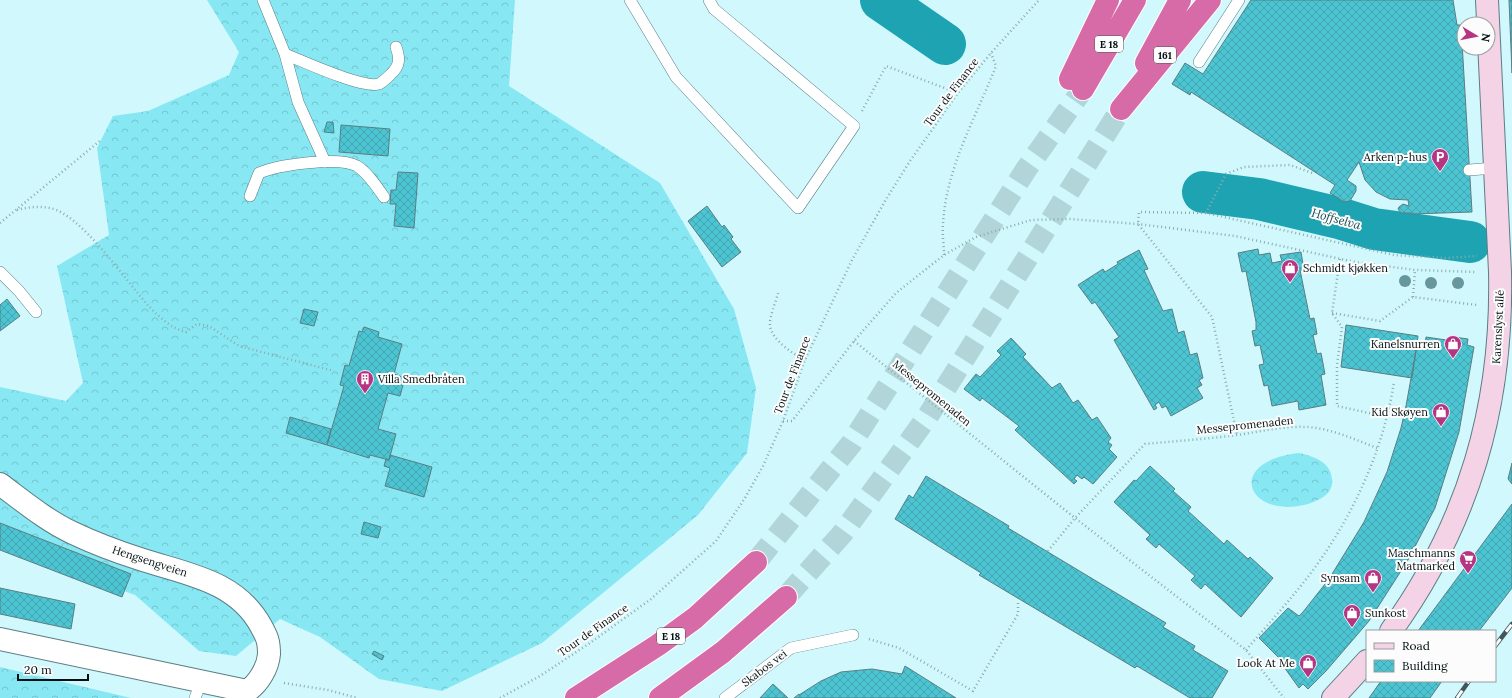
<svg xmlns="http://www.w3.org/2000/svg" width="1512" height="698" font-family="Lora,serif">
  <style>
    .forest { fill: url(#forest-crowns) }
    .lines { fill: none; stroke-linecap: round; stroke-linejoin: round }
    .river { stroke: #1da3b1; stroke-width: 42 }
    .building { fill: url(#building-cross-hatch); stroke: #5a7e82 }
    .highway-tunnel { stroke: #b2d5da; stroke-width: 22; stroke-dasharray: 22 11; stroke-linecap: butt }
    .lane-casing { stroke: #5b7e83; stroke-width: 12 }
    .street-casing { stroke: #5b7e83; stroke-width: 24 }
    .secondary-casing { stroke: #5b7e83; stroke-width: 24 }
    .highway-casing { stroke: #fff; stroke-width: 24 }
    .path { stroke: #8dabaf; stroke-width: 2.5; stroke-dasharray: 1 3; stroke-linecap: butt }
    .lane { stroke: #fff; stroke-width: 11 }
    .street { stroke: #fff; stroke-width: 22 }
    .secondary { stroke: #f3d3e5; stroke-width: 22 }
    .highway { stroke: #d76ba7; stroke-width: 22 }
    .rail-casing { stroke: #415658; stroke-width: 4.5 }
    .rail { stroke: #fcfcfc; stroke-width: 3; stroke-dasharray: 9; stroke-linecap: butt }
    .tree { fill: #67969c }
    .labels { text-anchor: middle; stroke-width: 4; stroke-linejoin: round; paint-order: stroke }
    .shield { fill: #fcfcfc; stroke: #4e5758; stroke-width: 1 }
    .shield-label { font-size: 10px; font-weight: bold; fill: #031011 }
    .street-label { font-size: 11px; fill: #031011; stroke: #fcfcfc }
    .poi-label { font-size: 11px; fill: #031011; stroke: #fcfcfc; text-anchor: end }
    .water-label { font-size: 12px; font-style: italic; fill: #11474d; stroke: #fcfcfc }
  </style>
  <defs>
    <pattern id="forest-crowns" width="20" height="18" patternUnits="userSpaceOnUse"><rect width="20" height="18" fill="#87e8f4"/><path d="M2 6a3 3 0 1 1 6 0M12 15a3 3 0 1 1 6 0" fill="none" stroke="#73c6d0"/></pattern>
    <pattern id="building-cross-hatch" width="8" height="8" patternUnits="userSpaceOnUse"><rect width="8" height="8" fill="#4cc4d2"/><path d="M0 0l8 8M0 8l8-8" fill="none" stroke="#41a7b3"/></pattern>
  </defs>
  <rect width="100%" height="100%" fill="#d1f8fd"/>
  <path class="forest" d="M207 0H515L509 86 660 183 734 309 756 388 747 453 698 515 542 643 442 691 379 679 320 637 280 619 236 656 199 651 135 595 20 552 0 533V387L66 401 83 383 57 266 109 235 97 148 113 116 148 111 229 75 239 52Z
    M1299 453C1313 456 1331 462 1332 479 1333 484 1331 489 1328 493 1322 499 1312 503 1304 505 1246 518 1225 461 1299 453Z
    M0 667 131 698H0Z"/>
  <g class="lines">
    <path class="river" d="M881 0 945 44
      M1203 192 1259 199 1339 218 1374 229 1470 242"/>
  </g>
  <path class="building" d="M1251 0H1453L1457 25H1461L1472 212 1411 214V213H1401L1398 209 1399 207 1403 204 1409 206 1408 200 1390 199 1376 192 1365 180 1359 162 1347 180 1356 186V191L1350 201 1344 202 1330 193 1335 185 1191 92 1190 95 1172 84 1185 63 1203 74Z
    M1509 0H1512V73Z
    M327 122H333L334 133 324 132Z
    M341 125 390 129 388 156 339 152Z
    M398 172 418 173 414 228 394 226 396 204H390L391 190H396Z
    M707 206 722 227 724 225 733 237 731 239 741 252 722 267 688 221Z
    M1258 249 1259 255 1270 253 1272 263 1282 261 1280 255 1301 252 1304 270H1300L1310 319 1314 318 1317 334 1313 335 1317 354 1321 353 1325 374 1321 375 1326 405 1299 410 1298 401 1272 406 1268 385 1264 386 1259 365 1264 364 1260 345 1255 346 1252 331 1256 330V322L1246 271 1242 272 1238 253Z
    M1139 250 1148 269 1144 270 1163 311 1172 309 1178 333 1184 331 1190 355 1197 353 1203 378 1199 380 1202 385 1197 388 1203 398 1171 416 1166 406 1162 408 1159 402 1155 405 1157 408 1154 410 1114 340 1119 337 1095 302 1092 304 1078 285 1103 269 1105 272 1118 264 1117 262Z
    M7 299 20 316 0 331V305Z
    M304 309 318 312 314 326 300 323Z
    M1346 325 1418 336 1412 378 1341 367Z
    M364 327 379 332 378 337 402 344 394 374 405 378 400 396 388 393 378 429 396 434 389 460 370 455 369 458 327 445 344 386 340 385 345 365 349 366 359 331 362 332Z
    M1426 337 1453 341 1454 337 1468 339 1467 345 1474 347 1459 432 1435 508 1408 560 1369 621 1326 671 1308 689 1303 684 1299 688 1284 667 1286 665 1259 638 1288 608 1299 616 1303 612 1329 579 1364 522 1387 472 1401 428 1406 406 1417 345 1425 346Z
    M1011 338 1026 354 1023 357 1052 388 1060 383 1073 403 1078 400 1092 420 1097 417 1111 438 1108 442 1112 445 1109 449 1117 457 1093 484 1084 477 1082 479 1077 475 1074 479 1077 481 1074 484 1015 430 1019 426 982 398 980 401 964 389 976 374 980 377 1001 355 997 351Z
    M290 417 331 429 327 445 286 433Z
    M390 455 432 467 424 497 385 486 390 468 384 466 386 459 389 460Z
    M1512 463V484L1508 479Z
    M1150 466 1175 489 1173 491 1191 507 1188 511 1224 544 1227 540 1248 559 1250 557 1273 578 1241 617 1205 584 1201 589 1191 580 1195 576 1159 544 1156 548 1146 539 1150 535 1114 502 1134 480 1136 481Z
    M926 476 1009 526 1008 528 1166 623 1163 627 1195 646 1193 650 1228 671 1212 698H1190L1137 666 1135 668 979 575 981 573 895 519 909 495 913 498Z
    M1512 504V588L1479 631H1418Z
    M364 522 381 527 378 538 361 534Z
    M0 523 131 574 122 597 0 550Z
    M0 588 75 604 71 629 0 614Z
    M374 651 384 656 382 660 372 654Z
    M905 666 956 698H794L799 694V695L821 681 841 672 872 669 902 674Z
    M1381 681H1442L1430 698H1369Z
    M773 684 788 698H760Z"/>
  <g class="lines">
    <path class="highway-tunnel" d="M756 562 851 444 1027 168 1083 89
      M786 597 842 534 928 416 1121 109"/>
    <defs>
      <path id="lane" d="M263 0 285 54 298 102 325 162
        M630 0 676 77 798 208 854 126 714 9 709 0
        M285 54C302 61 363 89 379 84 383 82 387 78 391 74 400 66 400 58 396 47
        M1199 62 1239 0
        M1469 170 1495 168
        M250 196 259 173C278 165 339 156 357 166 368 173 377 187 384 197
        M0 272 19 291 36 312
        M195 698 201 682
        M725 698 791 648 853 635"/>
      <path id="street" d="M0 484C23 501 47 521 73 533 94 543 118 552 140 559 185 574 236 580 261 626 267 637 269 641 269 654 268 668 258 684 247 691L0 639"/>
      <path id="secondary" d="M1391 631C1469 523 1503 405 1500 272L1487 0
        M1333 698 1367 661"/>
      <path id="highway" d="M1146 63 1180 0
        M1070 79 1108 0
        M1083 89 1135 0
        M1121 109 1210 0
        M576 698 658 645 695 618 756 562
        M660 698 723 652 786 597"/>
    </defs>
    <use href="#lane" class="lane-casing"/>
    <use href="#street" class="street-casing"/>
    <use href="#secondary" class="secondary-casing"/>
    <use href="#highway" class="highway-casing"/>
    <path class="path" d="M862 111 886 66 958 93
      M1312 173 1290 165 1244 167 1226 174 1206 213 1394 255 1446 258 1477 256
      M17 210C28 207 39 206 50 208 81 214 125 280 147 304 157 315 171 329 186 332L197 324 209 326 239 346 334 371
      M1206 213 1139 212 1138 224 1212 317 1237 435
      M0 223 101 140
      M944 255C944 245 942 234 943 224 946 168 976 117 996 66L991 53
      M1340 259 1332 313 1342 327 1337 365V406L1387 417
      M778 293C776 302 769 317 770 326 772 340 793 354 805 360
      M1413 297 1415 270
      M1332 313 1380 321 1413 297 1477 305
      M854 341 1075 518 1246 650 1284 698
      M783 421H792L854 341 896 293 944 255 976 237 1031 220 1070 219 1138 224 1235 236 1355 262 1415 270 1477 272
      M1048 551 1075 518 1145 444C1176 441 1207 439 1237 435 1265 431 1294 423 1322 429 1341 433 1359 441 1377 448
      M869 639 899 648 973 691 1018 614V600
      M1246 650C1270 622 1295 595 1316 566 1355 512 1384 447 1394 382
      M284 683 328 690 357 698
      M500 698 540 676 590 643 651 599 716 541 745 498 763 466 783 421 805 360 852 260 885 201 910 161 958 93 991 53 1039 0"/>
    <use href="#lane" class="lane"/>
    <use href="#street" class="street"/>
    <use href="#secondary" class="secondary"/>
    <use href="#highway" class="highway"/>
    <defs>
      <path id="rail" d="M1495 646 1512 624
        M1457 698 1469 681"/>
    </defs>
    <use href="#rail" class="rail-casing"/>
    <use href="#rail" class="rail"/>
  </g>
  <g class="tree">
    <circle cx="1405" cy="281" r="6"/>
    <circle cx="1431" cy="283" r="6"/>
    <circle cx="1458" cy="283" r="6"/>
  </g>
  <defs>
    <symbol id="parking-pin" viewBox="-11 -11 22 30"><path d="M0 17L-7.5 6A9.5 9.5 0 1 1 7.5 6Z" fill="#b53582" stroke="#fcfcfc"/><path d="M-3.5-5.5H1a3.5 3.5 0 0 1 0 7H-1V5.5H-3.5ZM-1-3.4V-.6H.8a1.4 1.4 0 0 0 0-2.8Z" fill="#fff"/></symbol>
    <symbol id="shop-pin" viewBox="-11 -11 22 30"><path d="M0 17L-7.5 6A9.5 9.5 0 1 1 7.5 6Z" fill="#b53582" stroke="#fcfcfc"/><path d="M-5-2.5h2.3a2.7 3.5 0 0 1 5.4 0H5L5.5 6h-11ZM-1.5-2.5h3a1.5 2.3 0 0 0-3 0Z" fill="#fff"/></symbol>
    <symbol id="building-pin" viewBox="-11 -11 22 30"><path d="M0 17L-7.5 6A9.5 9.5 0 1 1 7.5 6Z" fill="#b53582" stroke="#fcfcfc"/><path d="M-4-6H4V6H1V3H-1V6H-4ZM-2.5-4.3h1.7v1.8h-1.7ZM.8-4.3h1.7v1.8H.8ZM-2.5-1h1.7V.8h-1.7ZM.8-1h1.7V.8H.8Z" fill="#fff"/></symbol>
    <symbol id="supermarket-pin" viewBox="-11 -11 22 30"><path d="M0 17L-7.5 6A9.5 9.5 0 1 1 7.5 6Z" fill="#b53582" stroke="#fcfcfc"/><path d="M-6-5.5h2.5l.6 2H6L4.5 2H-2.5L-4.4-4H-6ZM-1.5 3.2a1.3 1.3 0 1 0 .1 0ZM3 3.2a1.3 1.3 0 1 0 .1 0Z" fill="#fff"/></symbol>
  </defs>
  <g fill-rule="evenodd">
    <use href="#parking-pin" x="1430" y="147" width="20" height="27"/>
    <use href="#shop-pin" x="1280" y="258" width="20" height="27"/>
    <use href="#shop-pin" x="1443" y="334" width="20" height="27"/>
    <use href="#building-pin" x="355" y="369" width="20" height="27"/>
    <use href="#shop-pin" x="1431" y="402" width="20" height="27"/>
    <use href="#supermarket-pin" x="1458" y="549" width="20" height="27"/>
    <use href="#shop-pin" x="1363" y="568" width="20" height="27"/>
    <use href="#shop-pin" x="1342" y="603" width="20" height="27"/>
    <use href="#shop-pin" x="1298" y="653" width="20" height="27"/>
  </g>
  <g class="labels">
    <g class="shield">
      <rect x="1095" y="36" width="28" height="16" rx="3"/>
      <rect x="1154" y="47" width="22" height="16" rx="3"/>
      <rect x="657" y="628" width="28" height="16" rx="3"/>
    </g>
    <g class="shield-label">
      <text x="1109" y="48">E 18</text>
      <text x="1165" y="59">161</text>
      <text x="671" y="640">E 18</text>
    </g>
    <g class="street-label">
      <text transform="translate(951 92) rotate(-53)" y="4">Tour de Finance</text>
      <text transform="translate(1498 327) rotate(-87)" y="4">Karenslyst allé</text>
      <text transform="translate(792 375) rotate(-69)" y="4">Tour de Finance</text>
      <text transform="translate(932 393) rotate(39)" y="4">Messepromenaden</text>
      <text transform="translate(1245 425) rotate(-6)" y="4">Messepromenaden</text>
      <text transform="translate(150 561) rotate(18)" y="4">Hengsengveien</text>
      <text transform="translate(593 630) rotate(-35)" y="4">Tour de Finance</text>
      <text transform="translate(764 668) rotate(-37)" y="4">Skabos vei</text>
    </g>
    <g class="poi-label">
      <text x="1427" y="161">Arken p-hus</text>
      <text x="1303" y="272" text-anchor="start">Schmidt kjøkken</text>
      <text x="1440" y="348">Kanelsnurren</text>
      <text x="378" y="383" text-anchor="start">Villa Smedbråten</text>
      <text x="1428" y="416">Kid Skøyen</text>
      <text x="1455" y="557">Maschmanns<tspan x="1455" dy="13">Matmarked</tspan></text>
      <text x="1360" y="582">Synsam</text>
      <text x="1365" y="617" text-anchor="start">Sunkost</text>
      <text x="1295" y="667">Look At Me</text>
    </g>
    <g class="water-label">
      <text transform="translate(1336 219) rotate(15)" y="4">Hoffselva</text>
    </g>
  </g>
  <rect x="1366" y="630" width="130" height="52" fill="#fcfcfc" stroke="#989e9e"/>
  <rect x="1374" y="643" width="20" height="6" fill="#f3d3e5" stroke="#989e9e"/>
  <text x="1402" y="650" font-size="12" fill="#031011">Road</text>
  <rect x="1374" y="660" width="20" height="12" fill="url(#building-cross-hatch)" stroke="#989e9e"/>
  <text x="1402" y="670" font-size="12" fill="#031011">Building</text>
  <g transform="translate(1476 36) rotate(100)"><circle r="19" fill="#fcfcfc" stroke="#989e9e"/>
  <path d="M0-3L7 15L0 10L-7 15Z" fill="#b53582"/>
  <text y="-6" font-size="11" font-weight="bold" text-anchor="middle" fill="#031011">N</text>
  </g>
  <path d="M18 674v6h70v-6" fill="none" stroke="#031011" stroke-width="2"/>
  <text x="24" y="674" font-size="12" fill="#031011" stroke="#fcfcfc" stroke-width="3" paint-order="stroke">20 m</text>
</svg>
